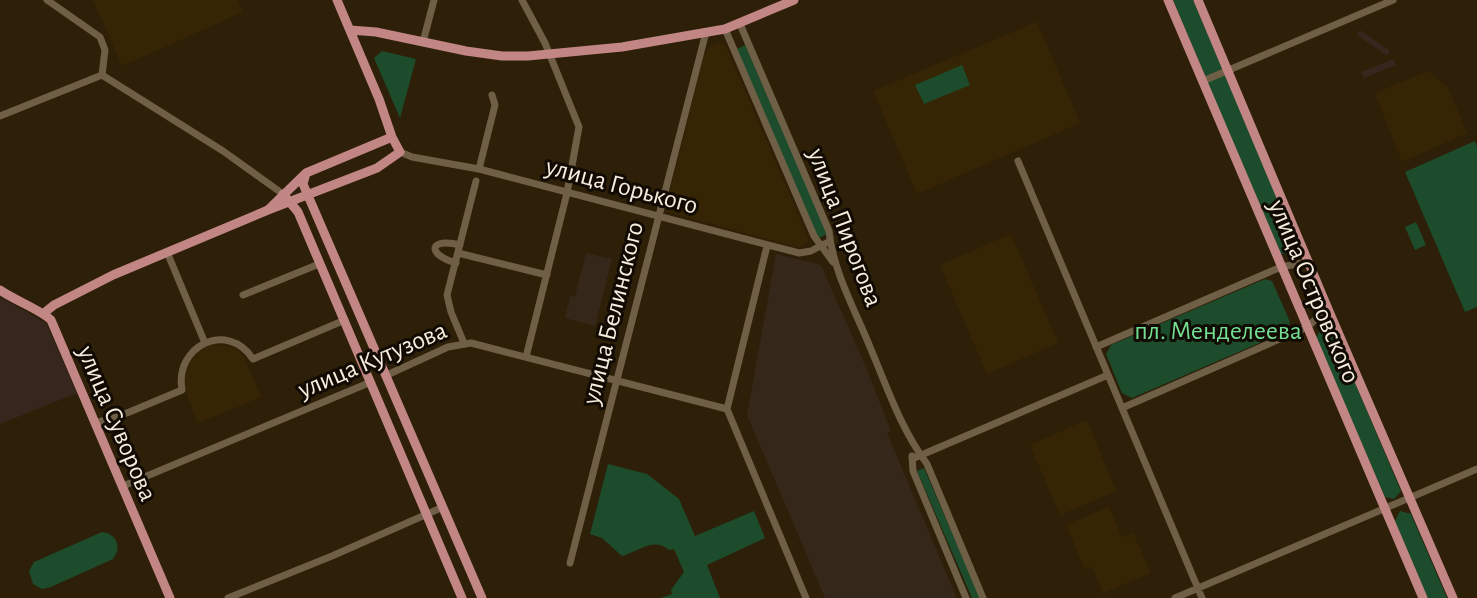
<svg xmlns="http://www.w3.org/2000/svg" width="1477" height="598" font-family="'Alegreya Sans',sans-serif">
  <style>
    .built { fill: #362504 }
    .industrial { fill: #37261d }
    .medical { fill: #35271a }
    .green { fill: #1c4c2c }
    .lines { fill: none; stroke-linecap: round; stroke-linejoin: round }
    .minor { stroke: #6f5f46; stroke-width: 7 }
    .major { stroke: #c28684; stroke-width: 9 }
    .labels { text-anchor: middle; stroke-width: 6; stroke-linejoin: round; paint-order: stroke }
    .street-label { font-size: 26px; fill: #f7eedf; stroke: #110b03 }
    .park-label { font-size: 26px; fill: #72df93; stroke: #110b03 }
  </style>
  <rect width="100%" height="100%" fill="#2e2008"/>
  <path class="built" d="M93 0H238L243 12 122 66Z
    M1037 22 1080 123 917 194 873 91Z
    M719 42 726 46 809 240 800 248 665 211 704 55 711 45Z
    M1428 71 1448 88 1467 133 1402 162 1375 93Z
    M1011 234 1058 343 987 374 940 265Z
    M213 344 234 347 244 357 261 397 198 423 184 386V373L189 359 200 349Z
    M1087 420 1116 491 1060 515 1030 445Z
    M1109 507 1122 537 1133 533 1151 573 1103 593 1092 567 1085 570 1066 525Z"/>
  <path class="industrial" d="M1360 30 1390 51 1387 56 1357 35Z
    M1393 59 1396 65 1364 78 1361 72Z
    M0 297 46 323 77 393 0 424Z"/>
  <path class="medical" d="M586 253 612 259 595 326 565 318 570 296 575 297Z
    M776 254 821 265 865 365 891 431 887 433 957 598H825L747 415Z"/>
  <path class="green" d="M1173 0H1193L1223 70 1206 78Z
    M745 45 828 234 818 238 737 49Z
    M382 51 416 59 400 118 374 58Z
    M962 65 970 85 924 104 915 85Z
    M1224 72 1297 245 1290 255 1279 253 1207 81Z
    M1475 141 1477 147V307L1465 312 1405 172Z
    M1416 222 1426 245 1415 250 1405 227Z
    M1265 279 1272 281 1290 322 1287 331 1132 398 1122 393 1106 354 1111 345Z
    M1322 326 1333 331 1401 491 1394 499 1385 497 1316 338Z
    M608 464 647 474 679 499 695 536 754 511 765 538 707 565 720 598H661L672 594 671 590 684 572 674 549 669 550C653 537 640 551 622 556L602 538 590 534Z
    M924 468 980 598H972L917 471Z
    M1400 511 1411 514 1447 598H1427L1395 521Z
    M102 532C117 534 122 547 113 559L51 587 42 589 33 584 29 571 34 562Z"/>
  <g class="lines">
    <path class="minor" d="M47 0 100 37 105 50 102 75
      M522 0 545 43 579 127 567 193 526 357
      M740 24 829 231C833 271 855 310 870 347 887 387 901 429 927 464L983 598
      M725 29 814 236 833 262
      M423 42 434 0
      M102 75 223 151 283 194
      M1203 81 1393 0
      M0 116 102 75
      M400 152 412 157 479 169 799 253 811 251 830 241
      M1018 161 1202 598
      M479 169 495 105 492 95
      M767 246 727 409 806 598
      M167 252 205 343
      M458 253 547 275
      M456 263C425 254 430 237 460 245
      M243 295 319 264
      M464 343 451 312 447 295 476 181
      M1096 347 1281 267 1308 262
      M387 375 448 347 471 343 727 409
      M1122 408 1307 327 1322 314 1326 304
      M95 423 127 413 182 390C174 346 227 320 253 359L345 320
      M912 456 913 471 966 598
      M912 459 1108 375
      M123 486 371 382
      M570 563 706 32
      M228 598 332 556 443 507
      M1175 598 1477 469"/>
    <path class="major" d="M1168 0 1423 598
      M1198 0 1331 316 1453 598
      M350 30 376 32 466 51 502 56H528L622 47 725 29 794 0
      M306 173 303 184 482 598
      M283 194 298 212 462 598
      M269 209 306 173 392 137
      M0 290C14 300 41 310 51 320L170 598
      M44 313 54 305 113 275 268 210 377 168 400 152 392 137 379 99 337 0"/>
  </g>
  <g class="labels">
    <g class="street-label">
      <text transform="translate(622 185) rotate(15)" y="9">улица Горького</text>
      <text transform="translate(846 227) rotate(69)" y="9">улица Пирогова</text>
      <text transform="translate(1315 291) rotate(67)" y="9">улица Островского</text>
      <text transform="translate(612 313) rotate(-76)" y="9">улица Белинского</text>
      <text transform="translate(372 359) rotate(-23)" y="9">улица Кутузова</text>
      <text transform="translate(118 423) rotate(67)" y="9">улица Суворова</text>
    </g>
    <g class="park-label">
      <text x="1218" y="339">пл. Менделеева</text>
    </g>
  </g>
</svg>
